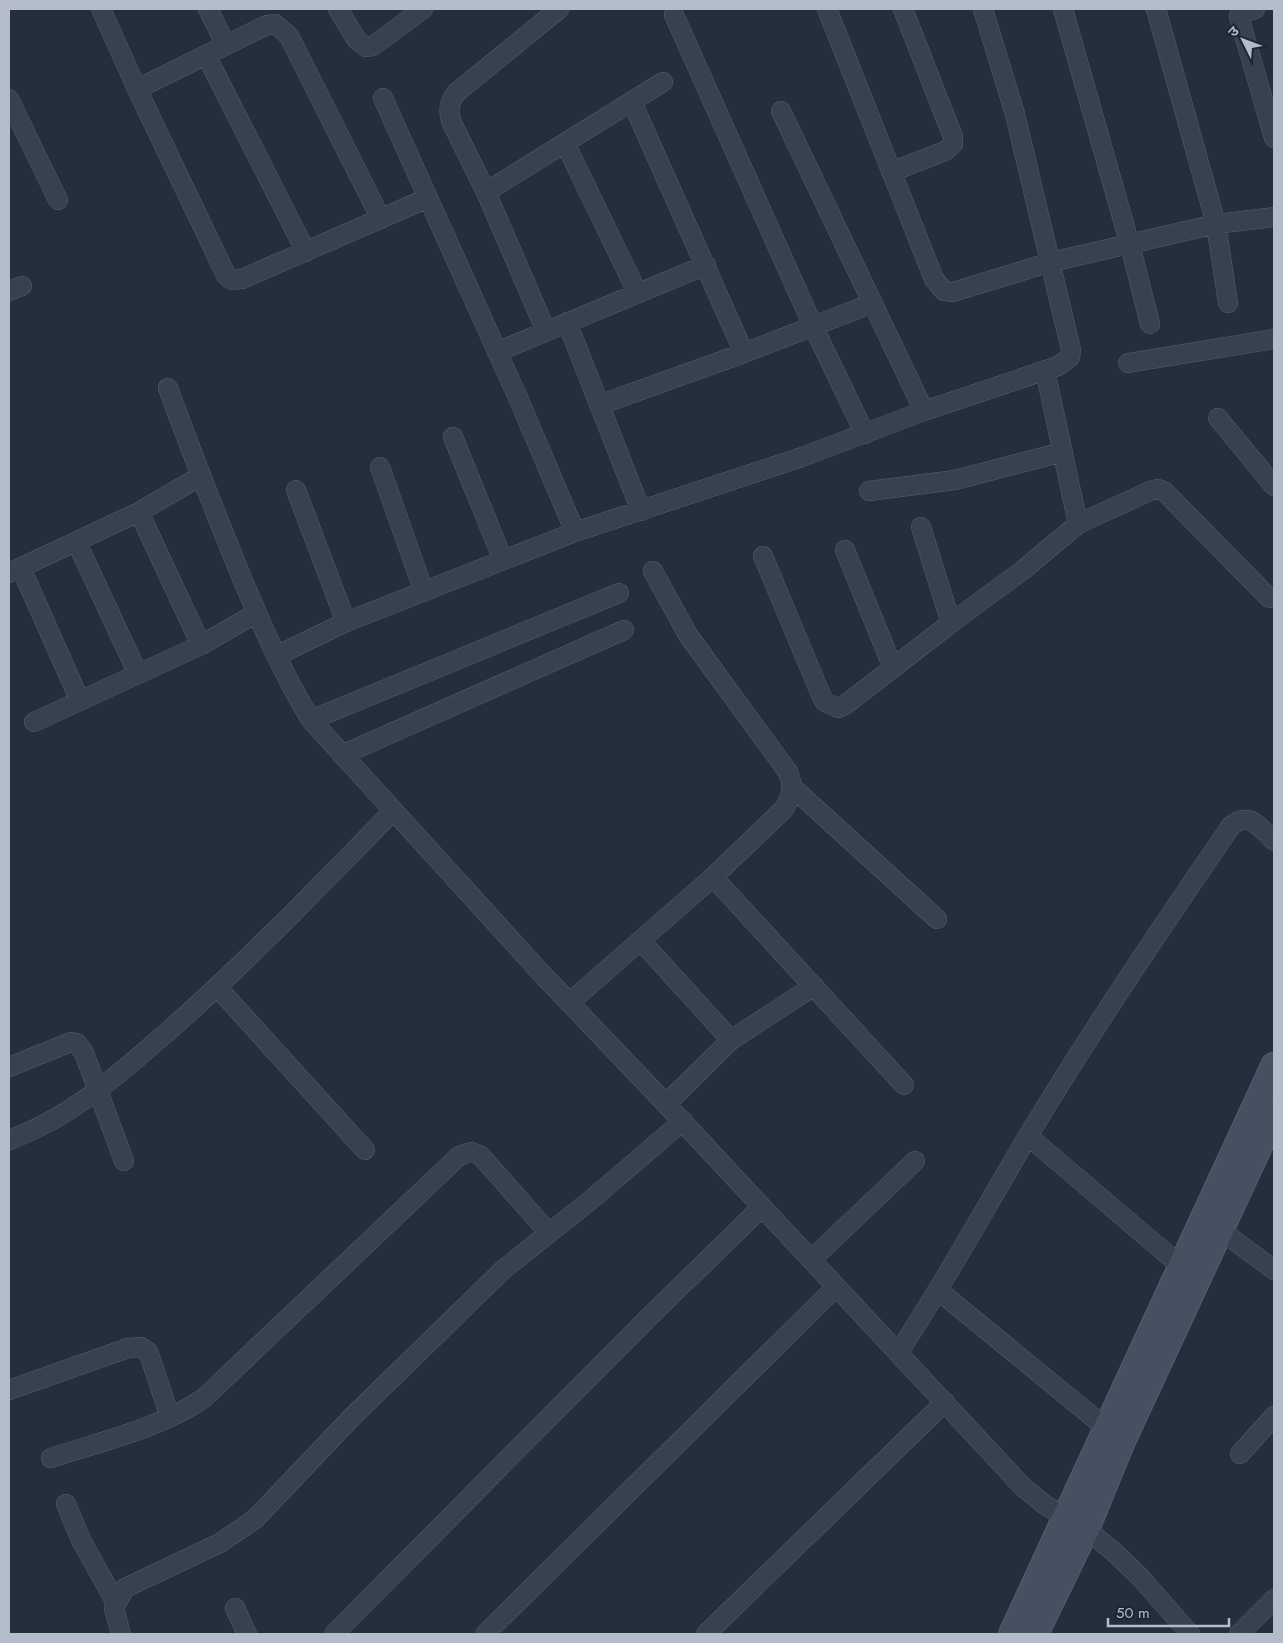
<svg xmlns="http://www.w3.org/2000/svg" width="1283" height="1643" font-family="Jost,'Noto Sans Devanagari',sans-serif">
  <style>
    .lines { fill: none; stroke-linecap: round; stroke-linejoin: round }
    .street-casing { stroke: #565f6c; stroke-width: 20 }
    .secondary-casing { stroke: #565f6c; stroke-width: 28 }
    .street { stroke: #38414e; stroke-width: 19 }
    .secondary { stroke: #465061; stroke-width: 26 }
  </style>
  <rect width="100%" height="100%" fill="#242f3e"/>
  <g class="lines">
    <defs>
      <path id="street" d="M101 9 137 89 226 275 231 280 242 279 428 198
        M208 9 226 45
        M338 9 356 39 366 47 373 46 423 9
        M827 9 934 279 944 291 953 292 1051 262 1216 224 1274 217
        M1063 9 1130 245 1150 324
        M1156 9 1216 224 1228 303
        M1255 9 1240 13 1239 17 1274 138
        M674 15 813 326 865 434
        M206 55 306 252
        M137 89 267 25 275 24 289 36 381 219
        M383 98 519 400 575 532
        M9 99 58 200
        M632 102 744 353
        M781 111 924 411
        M565 143 637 292
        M891 172 945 151 953 144V137L903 9
        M486 192 663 82
        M9 291 22 286
        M567 322 641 511
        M546 331 486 192 451 121C448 109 449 103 456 93L559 9
        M497 352 706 265
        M1128 363 1274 339
        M1045 370 1078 524
        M168 388C190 448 213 507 237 566 259 619 281 671 311 720L543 975 666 1104 1023 1487 1045 1505 1086 1529 1114 1552 1141 1578 1190 1634
        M599 405 744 353 873 303
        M1218 418 1274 486
        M453 437 503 560
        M380 467 424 592
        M296 490 346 622
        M869 491 955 480 1063 452
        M139 512 201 645
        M921 527 951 623
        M77 543 138 674
        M845 550 893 668
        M763 556 821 695 825 702 838 708 845 705 951 623 1023 570 1078 524 1150 491 1158 489 1165 492 1269 598H1274
        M21 568 80 701
        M9 573 139 512 201 476
        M276 656 346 622 575 532 802 457 924 411 1058 366 1070 357 1071 350 1015 114 983 9
        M311 720 619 593
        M34 722 201 645 257 613
        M342 755 624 630
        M792 787 937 919
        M713 877 904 1085
        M641 941 731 1040
        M217 987 365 1150
        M569 1003 713 877 784 809C792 795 794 787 788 772L688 635 653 571
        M9 1067 71 1042 77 1043 84 1053 124 1161
        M666 1104 731 1040 814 986
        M1028 1136 1181 1266
        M9 1140C70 1118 117 1076 165 1034 245 964 319 887 393 811
        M1220 1230 1274 1270
        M811 1260 915 1161
        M939 1291 1116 1436
        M898 1353C945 1282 985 1209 1028 1136 1092 1030 1161 928 1231 826 1250 810 1260 828 1274 841
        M9 1390 128 1348 141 1347 148 1352 151 1360 170 1417
        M1240 1454 1274 1416
        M51 1458C102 1441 159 1429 204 1398L459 1156 471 1152 480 1155 548 1232
        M66 1504 81 1540 116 1603
        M235 1608 247 1634
        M121 1634 114 1608 125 1588 220 1543 255 1519 352 1417 504 1269 592 1199 683 1121
        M334 1634 650 1316 762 1207
        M485 1634 836 1287
        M706 1634 945 1402
        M1239 1634 1274 1599"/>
      <path id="secondary" d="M1012 1634 1274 1066
        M1035 1634 1086 1529 1122 1441 1274 1114"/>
    </defs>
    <use href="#street" class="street-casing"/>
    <use href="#secondary" class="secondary-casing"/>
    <use href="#street" class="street"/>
    <use href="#secondary" class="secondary"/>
  </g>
  <rect width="1283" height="1643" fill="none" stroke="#b4bcc9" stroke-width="20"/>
  <g transform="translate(1243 40) rotate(312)" stroke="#1d2633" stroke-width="4" paint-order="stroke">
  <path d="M0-4L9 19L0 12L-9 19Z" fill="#b4bcc9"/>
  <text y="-8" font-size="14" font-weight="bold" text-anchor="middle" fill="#b4bcc9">उ</text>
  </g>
  <path d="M1108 1618v8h121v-8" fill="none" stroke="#b4bcc9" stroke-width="2.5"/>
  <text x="1116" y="1618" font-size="15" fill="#b4bcc9" stroke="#1d2633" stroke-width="4" paint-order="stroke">50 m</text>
</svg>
